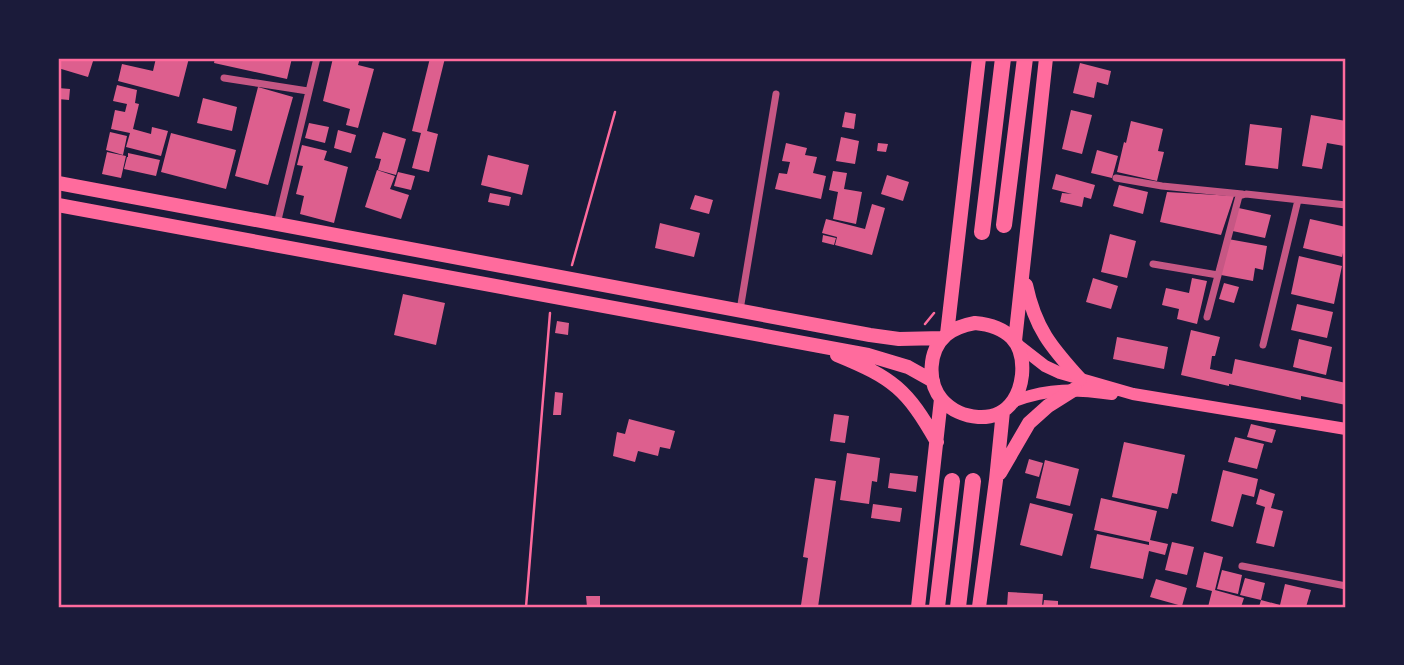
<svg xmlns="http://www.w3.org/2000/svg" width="1404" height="665" font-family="'PT Sans Narrow',sans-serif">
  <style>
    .building { fill: #dd5f8e }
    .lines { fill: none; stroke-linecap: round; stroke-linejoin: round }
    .path { stroke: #ff6b9d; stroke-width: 2.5 }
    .minor { stroke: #c65784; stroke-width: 7 }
    .secondary { stroke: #ff6b9d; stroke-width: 12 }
    .primary { stroke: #ff6b9d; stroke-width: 14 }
    .trunk { stroke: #ff6b9d; stroke-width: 16 }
    .neatline { fill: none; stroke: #ff6b9d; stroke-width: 2.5 }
  </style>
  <rect width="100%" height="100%" fill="#1b1b3a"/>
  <path class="building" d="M59 58H94L88 77 58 68Z
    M156 58H189L179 97 118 81 122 64 153 71Z
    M215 58H292L287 79 214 63Z
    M333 58H360L358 65 374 69 358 128 346 125 350 109 323 101Z
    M430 58H445L427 131 438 134 429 172 412 168 421 133 412 131Z
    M1080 63 1111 71 1108 85 1097 82 1094 98 1073 93Z
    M117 85 137 90 135 103 139 104 133 129 151 134 152 127 168 131 161 156 126 147 130 133 111 129 115 110 125 112 127 104 113 101Z
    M258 87 293 97 268 185 235 176Z
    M58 88 70 89 69 100 58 99Z
    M203 98 237 107 232 131 197 123Z
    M1071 110 1092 115 1082 154 1062 149Z
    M845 112 856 114 854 129 842 127Z
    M1311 115 1346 121 1344 146 1327 143 1322 169 1302 166Z
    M1131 121 1163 129 1158 151 1164 152 1157 181 1117 172 1124 142 1126 143Z
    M309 123 329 127 325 143 305 138Z
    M1250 124 1282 128 1278 169 1245 165Z
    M338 130 356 135 351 153 334 148Z
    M110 132 127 136 123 155 106 150Z
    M383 132 406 139 396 175 378 170 381 159 375 158Z
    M171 133 236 150 226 189 161 172Z
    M841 137 859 141 855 164 836 161Z
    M786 143 807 148 805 155 817 157 813 173 826 176 821 199 775 189 779 173 787 174 790 162 782 161Z
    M878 143 888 144 886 152 877 151Z
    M302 145 327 151 324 160 348 167 334 223 300 214 304 196 296 194 303 166 297 165Z
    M1097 150 1118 156 1112 178 1091 173Z
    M107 152 126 156 121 178 102 174Z
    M128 153 160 160 156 176 124 169 127 157H128Z
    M488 155 529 165 522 195 481 185Z
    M377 170 395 176 390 189 409 195 401 219 365 207Z
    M833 171 847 173 844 189 862 192 856 224 833 219 838 192 829 190Z
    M398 172 415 176 411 190 394 186Z
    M1056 174 1095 185 1091 199 1084 197 1082 207 1060 202 1062 193 1072 194 1052 189Z
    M887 175 909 182 903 201 881 194Z
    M1119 185 1148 192 1143 214 1113 206Z
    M1167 192 1234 196 1221 235 1160 222Z
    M490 193 511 197 509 206 488 202Z
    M695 195 713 200 709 214 690 209Z
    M872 204 885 208 872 255 835 245 837 237 822 233 826 219 865 229Z
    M1234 207 1271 215 1265 238 1228 230Z
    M1310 219 1346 227V240L1342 257 1303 248Z
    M660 223 700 233 694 257 655 248Z
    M1110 234 1136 241 1127 278 1101 272Z
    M823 235 836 238 834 245 822 242Z
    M1228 239 1267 246 1263 270 1255 268 1253 281 1221 275Z
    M1299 256 1342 266 1334 304 1291 294Z
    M1093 278 1118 286 1111 309 1086 302Z
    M1192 278 1207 281 1197 324 1177 319 1179 309 1162 305 1166 288 1189 293Z
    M1224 283 1239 287 1234 303 1219 299Z
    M403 294 445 303 436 345 394 335Z
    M1297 304 1333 312 1327 338 1291 330Z
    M557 321 569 323 568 335 555 333Z
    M1191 330 1220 337 1215 356H1212L1210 369 1232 374 1235 359 1346 383V405L1301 396V400L1229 384V386L1181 375Z
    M1117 337 1168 347 1164 369 1113 359Z
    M1299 339 1332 347 1326 375 1293 367Z
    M555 392 563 393 561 415H553Z
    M834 414 849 416 845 443 830 441Z
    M629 419 675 431 670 449 660 447 658 456 638 451 635 462 613 456 617 432 625 434Z
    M1251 424 1276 430 1272 443 1247 437Z
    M1235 437 1264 444 1257 469 1228 462Z
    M1124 442 1185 455 1177 494 1172 493 1168 509 1112 497Z
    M847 453 880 458 877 482 872 481 869 504 840 500Z
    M1029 459 1043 463 1039 477 1025 473Z
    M1045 460 1079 469 1070 506 1036 498Z
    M1223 470 1258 479 1254 497 1242 494 1233 527 1211 521Z
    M890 473 918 476 916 492 888 488Z
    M815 478 836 481 818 607H810L801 605 808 558 803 557Z
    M1260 489 1275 494 1271 508 1283 511 1274 547 1256 543 1265 507 1256 504Z
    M1101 498 1157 511 1150 540 1168 544 1165 555 1149 551 1143 579 1090 568 1097 534 1149 545V542L1094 530Z
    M1030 503 1073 514 1062 556 1020 545Z
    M873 504 902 508 900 522 871 518Z
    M1172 542 1194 547 1187 575 1165 570Z
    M1204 552 1223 557 1215 590 1244 598 1241 607H1208L1212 591 1196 587Z
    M1222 570 1242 575 1238 594 1217 589Z
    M1245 578 1265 583 1261 600 1240 595Z
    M1156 579 1187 588 1182 606 1150 597Z
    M1285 584 1311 590 1306 607H1259L1261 600 1280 605Z
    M1008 592 1043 594 1042 607H1007Z
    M586 596H600V607H587Z
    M1044 600 1058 601V607H1043Z"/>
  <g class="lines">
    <path class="path" d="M572 265 615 112
      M925 324 934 313
      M526 607 550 313"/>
    <path class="minor" d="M224 78 308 91
      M1116 178 1162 186 1242 194
      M277 224 317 58
      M1153 264 1218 275
      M740 310 776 94
      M1207 317 1239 196 1246 194 1346 205
      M1263 345 1298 200
      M1242 566 1346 586"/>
    <path class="secondary" d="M1018 345 1045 366 1060 373 1133 394 1346 429
      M1014 401C1050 388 1074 389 1112 394"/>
    <path class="primary" d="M58 183 870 335 899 339 943 338
      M58 205 868 355 908 367 933 381
      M1026 285C1035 328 1051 347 1080 379
      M975 323C1007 326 1025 342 1022 375 1021 384 1018 394 1013 401 997 425 960 420 942 400 927 382 928 351 946 335 954 328 964 325 975 323Z
      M947 334 979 58
      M1015 341 1046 58
      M837 355C893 378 907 389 937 442
      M1000 473 1029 423 1048 406 1075 389
      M918 607 941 399
      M979 607 996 480 1003 411"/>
    <path class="trunk" d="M1004 225 1025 58
      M982 232 1003 58
      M937 607 952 481
      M958 607 973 481"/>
  </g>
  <rect width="1404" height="665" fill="none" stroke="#1b1b3a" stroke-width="119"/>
  <rect x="60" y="60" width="1284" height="546" class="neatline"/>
</svg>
